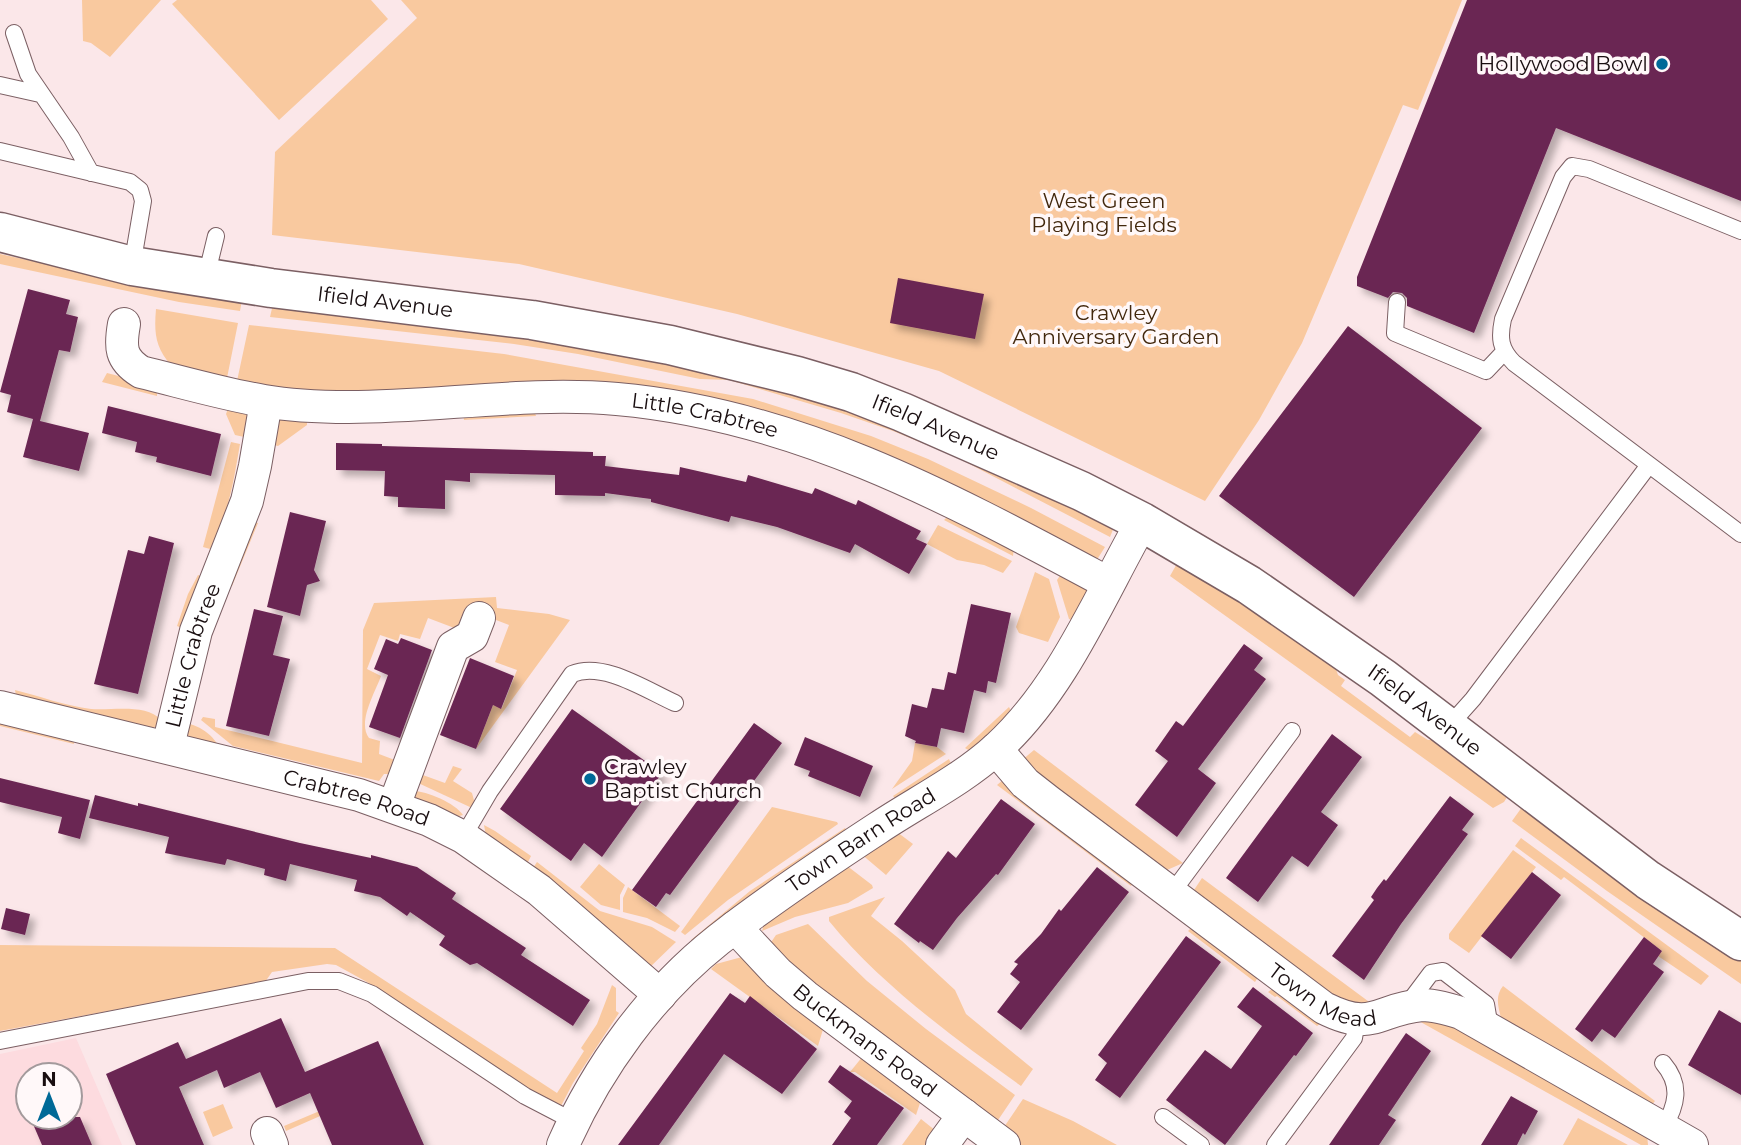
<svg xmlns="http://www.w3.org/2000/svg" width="1741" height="1145" font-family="Montserrat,sans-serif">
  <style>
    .built { fill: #fddbdf; fill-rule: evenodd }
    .green { fill: #f9c99f }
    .building { fill: #6b2753; filter: url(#shadow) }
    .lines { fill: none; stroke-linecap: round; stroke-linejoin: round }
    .service-casing { stroke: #7b5f63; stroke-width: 18 }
    .minor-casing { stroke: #7b5f63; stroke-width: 34 }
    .tertiary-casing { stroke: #7b5f63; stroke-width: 41 }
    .service { stroke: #fff; stroke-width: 16 }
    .minor { stroke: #fff; stroke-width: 32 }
    .tertiary { stroke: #fff; stroke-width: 38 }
    .poi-dot { fill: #006997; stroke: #fff8f9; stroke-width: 2.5 }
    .labels { text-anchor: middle; stroke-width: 7; stroke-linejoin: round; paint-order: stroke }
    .poi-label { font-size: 21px; fill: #190e10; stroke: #fff8f9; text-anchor: end }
    .park-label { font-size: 21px; fill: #42280d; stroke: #fff8f9 }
    .street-label { font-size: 21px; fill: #190e10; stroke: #fff8f9 }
  </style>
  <defs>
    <filter id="shadow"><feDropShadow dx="6" dy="6" stdDeviation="3.5" flood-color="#0004"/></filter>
  </defs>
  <rect width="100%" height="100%" fill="#fbe7e9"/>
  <path class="built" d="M76 1038 122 1145H0V1054ZM28 1075H70V1117H28Z"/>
  <path class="green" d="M82 0H161L110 57 91 43 83 41Z
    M177 0H371L388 19 279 120 172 4Z
    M401 0H1462L1418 110 1403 105 1302 343 1259 420 1205 501 939 371 737 314 519 264 272 235 275 152 417 18Z
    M0 254 109 278 242 300 240 311 179 302 0 264Z
    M273 304 451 324 712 370 867 416 1114 527 1110 537 956 457 893 431 841 413 729 380 700 379 578 354 514 344 270 317Z
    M156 309 238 323 227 378 171 365C155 347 154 332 156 309Z
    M249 325 504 354 753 399 871 436 928 459 1031 508 1105 547 1093 566 917 470 864 445H850L597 390 575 381H528L515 390 329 396 237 381Z
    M107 373 157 386V396L102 382Z
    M230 403C251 412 249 417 249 438L235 435 226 414Z
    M533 407 536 416 464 420 462 410Z
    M307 414V425L278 446 266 443 270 428 283 415Z
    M231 442 240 444C234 479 228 518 210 549L203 547Z
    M951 513 1014 547 1013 556 944 520Z
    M249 521 258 523 232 586H227Z
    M938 525 1012 561 1003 573 984 565 957 560 927 544Z
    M1179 560 1332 657 1338 675 1345 680 1341 686 1410 737 1415 732 1428 740H1444L1511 791 1504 802 1493 808 1170 576Z
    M1063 571 1086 586 1088 594 1077 622 1069 619 1057 580Z
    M1035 572 1049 579 1060 617 1048 642 1019 633 1016 627Z
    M198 575 206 578 187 630 177 626 188 594Z
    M496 597 497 608 549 614 570 620 476 749 493 705 502 708 517 670 495 662 509 625 465 608 457 629 428 618 420 639 400 634 398 641 380 635 367 669 381 676C375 693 357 722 369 738L380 741 379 754 400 762 391 774H384L379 781 233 746 201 720 203 717 215 719V727L362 763 363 630 374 603Z
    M15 690C39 696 66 706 91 709 111 711 146 703 161 720L159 725 151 729 17 701Z
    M1009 707 1014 717 975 754 965 748Z
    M0 718 73 736 74 744 0 726Z
    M182 723C197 723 216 736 220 750L189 739Z
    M915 743 937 747 946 754 892 789 912 761Z
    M1034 750 1183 863 1167 870 1157 869 1021 761Z
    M949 759 952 766 899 803 893 796Z
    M453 766 462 769 453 781 472 793 475 804 472 808 416 782 420 774 445 783Z
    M1004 779 1135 879 1131 886 997 785Z
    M413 791C427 791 455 803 463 815L452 818 414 800Z
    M1527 800 1741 952V984L1607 891 1512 821Z
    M772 807 837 822 838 824 728 900 685 935 681 932Z
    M484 825 495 831 531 856 528 862 524 864 486 836Z
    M845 828 850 836 698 946 691 940 750 891Z
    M893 829 913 844 886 875 860 853Z
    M1521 838 1709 976 1701 985 1658 956 1662 951 1564 877 1561 880 1515 846Z
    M1513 850 1536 867 1469 953 1449 939V934Z
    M537 862 600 911 652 927 676 942 648 969 533 868Z
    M842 862 872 885 873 888 848 903 795 917 762 931 764 924Z
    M599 864 625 885 620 895V910L601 905 580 887Z
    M1202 878 1376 1007 1351 1013 1190 896Z
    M628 887 680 926 675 932 647 918 623 912V898Z
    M885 897 871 916 902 941 955 990 966 1014 1033 1069 1021 1086C954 1038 880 984 829 921V917Z
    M808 924 867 981 926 1029 1015 1095 992 1129 767 948 776 935Z
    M1195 924 1260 974 1255 982 1188 931Z
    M0 945 335 948 557 1093 584 1051 581 1048 597 1024 612 985 616 988V1011L619 1013 573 1083 561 1106 543 1098 367 982 336 965 327 964 272 972 265 982 0 1031Z
    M742 957 824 1026 818 1046 711 969 716 964Z
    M1276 986 1324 1021 1317 1026 1277 996 1275 997 1268 992Z
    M1503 986 1655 1101 1651 1106 1502 1022C1499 1009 1494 997 1503 986Z
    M1444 1018 1647 1134 1648 1145H1641L1417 1020Z
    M863 1056 917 1098 920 1103 916 1115 855 1072H850Z
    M1023 1099 1073 1121 1117 1145H1020L1002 1130Z
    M341 1102 343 1106 286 1131 284 1126Z
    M223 1104 233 1128 213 1137 203 1112Z
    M1578 1118 1628 1145H1563Z
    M921 1119 936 1131 929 1145H902Z"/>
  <path class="building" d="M1467 0H1741V201L1556 128 1474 333 1407 306V298L1402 293 1393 292 1388 298 1357 286V277Z
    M898 278 984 294 975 339 890 323Z
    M28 289 70 300 66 314 78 317 70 352 59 350 40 421 89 433 79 471 23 457 33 419 7 412 11 395 0 392Z
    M1348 326 1482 428 1354 597 1219 496Z
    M108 406 221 434 211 476 156 462 157 457 135 452 137 442 102 433Z
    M336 443 382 444V446L593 452V456H606L605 466 679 475 680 467 746 482 748 475 812 494 815 488 856 505 858 500 921 531 916 539 927 544 909 574 855 544 850 553 777 527 731 516 729 522 651 502V499L605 493V496L555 495V475L470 473V482L445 480V509L398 507V497L384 496 385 471 336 470Z
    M290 512 326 521 314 570 320 581 307 585 300 616 267 607Z
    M149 536 174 543 138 694 94 684 128 550 144 554Z
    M971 604 1011 613 996 683 988 681 986 693 974 690 964 733 941 728 937 747 915 743 916 741 905 736 912 704 927 708 932 688 944 690 948 672 956 674Z
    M254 609 283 616 273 655 290 659 269 736 226 726Z
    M401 638 432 650 400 738 369 727 388 675 374 669 386 639 398 644Z
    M1244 644 1263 658 1254 670 1266 679 1198 769 1216 783 1177 837 1135 805 1168 761 1155 751 1176 721 1183 726Z
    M470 658 514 676 501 709 493 705 476 749 440 735Z
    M572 709 662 773 602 857 584 843 571 861 500 809Z
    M754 723 782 743 670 895 666 893 656 907 632 890Z
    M1332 734 1362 757 1321 812 1338 825 1308 867 1292 856 1258 902 1226 878Z
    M805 737 873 766 860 797 808 776 810 771 794 765Z
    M0 778 90 800 80 839 58 833 62 817 0 802Z
    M95 795 138 806V803L300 843 371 858V855L417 867 456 893 452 899 526 948 521 955 590 1000 573 1026 477 963 470 965 439 945 445 936 410 912 407 916 380 897 354 891 357 880 290 864 286 881 264 875 265 869 227 859 225 865 165 853 169 837 89 818Z
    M1450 796 1474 814 1462 830 1468 834 1401 924 1364 980 1332 956 1374 900 1371 897 1377 888 1384 879 1386 881Z
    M1001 799 1035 824 998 875 996 874 957 918 933 950 920 941 919 943 894 924 948 851 956 858Z
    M1097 867 1129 892 1021 1030 997 1012 1020 982 1010 974 1018 964 1014 962 1041 934 1059 909 1061 911Z
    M1532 872 1561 895 1511 959 1481 936Z
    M6 908 30 914 25 935 1 929Z
    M1186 936 1221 962 1120 1098 1095 1080 1107 1063 1098 1055Z
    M1644 937 1662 951 1653 964 1664 972 1615 1038 1602 1029 1592 1042 1575 1029Z
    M1253 987 1313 1033 1296 1056 1294 1055 1225 1145 1166 1100 1205 1050 1231 1069 1262 1026 1237 1007Z
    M730 993 745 1003 750 996 817 1049 782 1094 724 1054 659 1145H618Z
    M1719 1010 1741 1023V1095L1688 1065Z
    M281 1018 305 1072 378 1041 424 1145H332L310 1093 276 1108 260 1072 224 1088 217 1070 179 1087 204 1145H136L106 1074 178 1042 186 1059Z
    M1406 1033 1431 1051 1388 1115 1396 1120 1379 1145H1329Z
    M840 1065 904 1108 877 1145H832L851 1118 844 1112 852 1101 828 1082Z
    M1511 1096 1538 1111 1525 1135 1523 1133 1517 1145H1481Z
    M30 1117H80L92 1145H42Z"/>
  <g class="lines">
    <defs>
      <path id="service" d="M14 33 28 74 71 137 91 173
        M0 85 40 94
        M0 151 130 182 140 190 143 201 132 266
        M1741 231 1589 169 1572 166 1563 177 1503 319C1499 338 1500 349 1514 363L1741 534
        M206 277 216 236
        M1397 302 1395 333 1486 371 1504 352
        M1448 727 1473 699 1649 465
        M463 837 490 791 572 674C603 661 646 690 675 703
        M1171 894 1292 731
        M1407 1005 1431 973 1443 971 1486 1004 1490 1028
        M0 1041 308 981H339L372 994 525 1096 573 1121
        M1663 1063C1682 1085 1677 1105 1663 1129
        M1163 1117 1201 1145
        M1275 1145 1354 1038 1357 1020"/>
      <g id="minor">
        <path id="s1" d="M124 324C120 347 120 359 141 372 182 382 223 394 264 401 292 406 321 407 349 407 438 407 528 391 617 399 798 415 951 499 1108 583"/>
        <path id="s2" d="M0 707 359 795 429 820 463 837 539 890 660 995"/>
        <path id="s3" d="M168 746 196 631 247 501 255 466 266 402"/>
        <path id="s4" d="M996 749 1025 783 1048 801 1324 1008C1374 1033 1377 1009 1422 1005 1435 1005 1448 1009 1461 1013L1692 1145"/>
        <path d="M394 806 453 647 472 636 479 618"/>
        <path id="s5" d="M735 927 778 973 805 996 1004 1145"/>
        <path d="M267 1133 272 1145"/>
        <path id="s6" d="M563 1145C597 1068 651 993 718 940 769 900 823 864 878 828 917 802 962 780 997 748 1062 689 1099 598 1142 522"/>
        <path d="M942 1145 964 1115"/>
      </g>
      <g id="tertiary">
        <path id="s7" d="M0 232 132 266 271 288 532 320 670 345 797 376 851 392 902 412 1081 491 1142 522 1249 585 1383 678 1648 880 1741 941"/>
      </g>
    </defs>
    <use href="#service" class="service-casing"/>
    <use href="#minor" class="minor-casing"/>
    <use href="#tertiary" class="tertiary-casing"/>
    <use href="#service" class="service"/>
    <use href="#minor" class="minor"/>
    <use href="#tertiary" class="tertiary"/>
  </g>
  <g class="poi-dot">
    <circle cx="1662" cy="64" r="7"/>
    <circle cx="590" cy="779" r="7"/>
  </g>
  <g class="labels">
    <g class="poi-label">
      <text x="1648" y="71">Hollywood Bowl</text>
      <text x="604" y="774" text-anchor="start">Crawley<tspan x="604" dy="24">Baptist Church</tspan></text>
    </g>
    <g class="park-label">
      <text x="1104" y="208">West Green<tspan x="1104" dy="24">Playing Fields</tspan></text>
      <text x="1116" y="320">Crawley<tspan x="1116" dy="24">Anniversary Garden</tspan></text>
    </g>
    <g class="street-label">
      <text dy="7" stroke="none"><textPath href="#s7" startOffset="392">Ifield Avenue</textPath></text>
      <text dy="7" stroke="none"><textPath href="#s1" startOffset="625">Little Crabtree</textPath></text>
      <text dy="7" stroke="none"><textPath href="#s7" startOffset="959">Ifield Avenue</textPath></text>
      <text dy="7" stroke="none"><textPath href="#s3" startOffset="94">Little Crabtree</textPath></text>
      <text dy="7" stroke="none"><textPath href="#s7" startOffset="1526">Ifield Avenue</textPath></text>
      <text dy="7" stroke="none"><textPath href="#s2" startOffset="368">Crabtree Road</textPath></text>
      <text dy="7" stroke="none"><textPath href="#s6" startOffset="434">Town Barn Road</textPath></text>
      <text dy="7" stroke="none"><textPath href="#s4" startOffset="413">Town Mead</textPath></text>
      <text dy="7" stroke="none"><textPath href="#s5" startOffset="173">Buckmans Road</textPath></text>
    </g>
  </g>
  <g transform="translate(49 1096)"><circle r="33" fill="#fff8f9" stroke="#a39a9c" stroke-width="2"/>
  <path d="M0-5L12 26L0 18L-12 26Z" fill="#006997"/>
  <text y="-10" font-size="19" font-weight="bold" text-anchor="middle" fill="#190e10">N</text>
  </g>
</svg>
